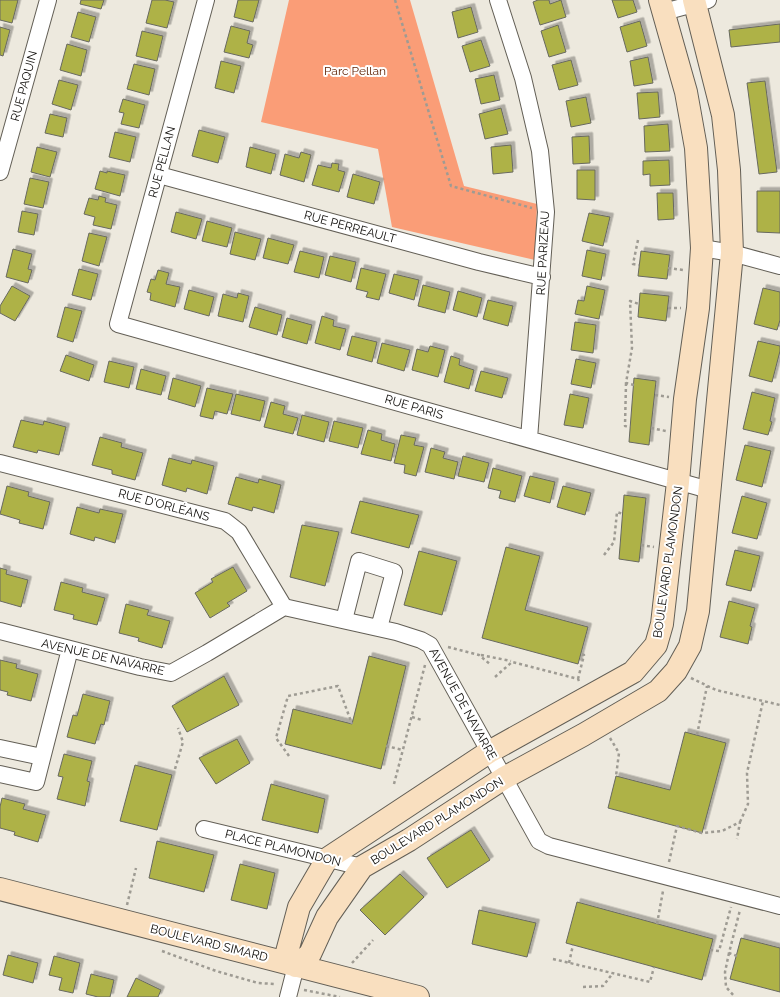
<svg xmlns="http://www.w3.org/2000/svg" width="780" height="997" font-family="Raleway,sans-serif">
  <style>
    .green { fill: #fa9d77 }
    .building { fill: #aeb247; stroke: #686960; filter: url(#shadow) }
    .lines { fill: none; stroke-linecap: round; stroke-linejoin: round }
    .street-casing { stroke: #635f56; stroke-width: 18 }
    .secondary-casing { stroke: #635f56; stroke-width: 24 }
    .path { stroke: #9e9b93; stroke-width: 2.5; stroke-dasharray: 3 3; stroke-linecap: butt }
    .street { stroke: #fff; stroke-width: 16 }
    .secondary { stroke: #f9dfbf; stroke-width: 22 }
    .labels { text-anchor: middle; stroke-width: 4; stroke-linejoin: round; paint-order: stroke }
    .park-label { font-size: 12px; fill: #602306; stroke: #fff }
    .street-label { font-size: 12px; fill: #110f0c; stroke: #fff }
  </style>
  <defs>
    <filter id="shadow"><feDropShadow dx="3.5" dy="-3.5" stdDeviation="0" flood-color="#0004"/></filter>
  </defs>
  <rect width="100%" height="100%" fill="#ede9de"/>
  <path class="green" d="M289 0H410L464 186 537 204 535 260 392 227 378 149 261 122Z"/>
  <path class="building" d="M0 0H18L12 23 0 20Z
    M81 0H104L101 9 80 4Z
    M152 0H165L174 2 167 28 146 23Z
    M238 0H259L253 22 234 17Z
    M538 0H549L550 4 561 0 566 17 540 25 533 2Z
    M612 0H633L637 12 618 18Z
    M471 7 478 32 458 38 452 12Z
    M78 12 96 17 89 42 71 37Z
    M640 21 647 46 627 52 620 27Z
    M780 24V42L731 47 729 30Z
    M558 25 566 52 549 57 541 31Z
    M231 26 250 31 247 43 253 45 249 58 224 52Z
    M0 27 10 30 3 56 0 55Z
    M142 31 163 36 157 61 136 56Z
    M481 40 490 66 470 72 462 46Z
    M67 44 87 50 81 76 60 70Z
    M648 57 653 83 634 86 630 61Z
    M571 60 578 85 559 90 552 65Z
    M221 61 241 66 234 93 215 88Z
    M134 64 155 69 149 95 127 89Z
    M494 75 500 100 481 104 475 79Z
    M59 80 78 85 71 110 52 104Z
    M765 81 777 172 759 174 747 83Z
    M658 92 660 117 639 119 637 93Z
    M586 97 591 123 571 127 566 101Z
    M123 99 145 105 139 128 121 124 124 113 119 112Z
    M501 108 508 134 485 139 479 114Z
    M50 114 67 118 63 137 45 133Z
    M668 124 670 151 645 152 644 126Z
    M199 130 225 137 218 163 192 156Z
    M115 132 136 137 130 162 109 157Z
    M589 136 590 163 573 164 572 137Z
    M511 145 513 172 493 174 491 147Z
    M37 147 57 152 50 177 31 172Z
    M250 147 276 154 271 174 246 167Z
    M301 152 311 155 304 182 280 175 285 154 299 158Z
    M669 160 670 185 650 186V174L643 175V161Z
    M332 163 339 164 338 170 345 172 339 192 312 185 318 165 331 168Z
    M577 170H595V200L577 199Z
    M100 171 107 173V171L125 175 120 196 95 189Z
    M353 174 380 182 374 204 347 197Z
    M30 178 49 182 43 208 24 204Z
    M757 191H780V233L757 232Z
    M657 193H673L674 219 658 220Z
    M99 196 106 198 105 202 117 205 111 229 93 225 95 217 84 214 89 198 98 200Z
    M22 211 38 214 34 235 18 232Z
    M176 212 202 219 196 239 171 232Z
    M589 213 610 217 603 246 582 241Z
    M207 221 232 228 227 247 202 241Z
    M235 232 261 239 255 260 230 254Z
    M89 233 107 237 99 266 82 261Z
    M268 238 294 245 288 264 263 258Z
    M13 249 32 254 28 269 32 270 28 283 6 277Z
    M587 250 606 254 601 280 582 276Z
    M300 251 324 257 319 278 294 272Z
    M641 251 670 255 667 279 638 276Z
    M330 256 356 262 351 282 325 275Z
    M361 268 386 274 379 300 366 297 368 292 356 289Z
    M79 269 98 274 91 300 72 295Z
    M158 270 169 273 166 284 180 287 175 307 150 300 151 293 147 292 151 279 155 280Z
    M394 274 419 280 414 300 389 293Z
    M423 285 450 292 445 313 418 306Z
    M12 286 30 296 15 321 0 313V306Z
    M587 286 605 290 599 319 575 314 578 300 584 301Z
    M763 288 780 292V320L777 330 754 324Z
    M189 290 214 297 209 316 184 309Z
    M458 291 482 298 477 317 453 310Z
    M238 293 249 296 243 322 218 316 223 294 237 298Z
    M640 293 669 296 666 321 638 317Z
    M488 300 513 306 508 326 483 319Z
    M65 307 82 311 73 342 57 337Z
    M255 307 282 315 277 335 249 327Z
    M322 316 334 320 333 326 346 329 340 350 315 343Z
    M287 318 312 325 307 344 282 337Z
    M575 322 596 325 593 353 571 350Z
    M352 336 377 342 372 362 347 355Z
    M758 341 780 346V351L772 382 749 376Z
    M382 343 410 350 404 371 377 363Z
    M430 346 445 350 438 377 412 370 417 349 428 352Z
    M66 355 94 365 89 381 60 371Z
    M451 356 460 359 459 365 474 370 469 389 444 382Z
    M576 359 596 363 591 388 571 384Z
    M109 361 134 367 129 388 104 382Z
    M141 369 166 376 161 395 136 389Z
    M481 371 508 378 502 398 475 391Z
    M173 378 201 386 195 407 168 399Z
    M634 378 656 381 649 445 629 442Z
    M207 388 233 394 227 414 215 411 213 419 200 416Z
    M752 392 775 398 770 421 772 422 768 435 743 429Z
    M236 394 265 401 260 421 231 414Z
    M570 394 589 398 583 428 564 425Z
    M271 402 285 406 283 414 298 418 293 434 264 427Z
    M302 415 329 422 324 442 297 435Z
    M21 420 43 425 44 421 66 427 59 455 38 450 37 453 13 447Z
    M334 421 363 428 358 448 329 441Z
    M368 430 382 434 381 440 395 444 391 461 361 454Z
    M401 435 416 438 414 445 424 447 416 476 404 473 405 465 394 463Z
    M100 437 122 443 121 447 143 453 135 480 112 474V470L92 465Z
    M745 445 771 451 762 487 736 480Z
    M431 448 445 452 443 458 458 462 454 479 425 472Z
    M463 456 489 463 484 482 458 476Z
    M169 458 191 464 192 460 214 466 207 494 187 488 186 492 162 485Z
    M493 468 522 476 515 502 499 498 501 491 488 488Z
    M530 476 555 482 550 503 524 496Z
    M236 477 258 483 259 479 281 485 274 513 253 507 252 511 228 504Z
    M7 486 29 492 28 496 50 502 43 529 19 523 20 520 0 514Z
    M563 486 591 493 585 515 557 507Z
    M624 495 646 498 639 562 619 559Z
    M742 496 767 503 757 539 732 533Z
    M360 501 419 515 409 548 351 533Z
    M77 507 99 513 100 509 123 514 115 543 95 537 94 541 70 534Z
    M302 525 339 532 325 586 290 577Z
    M506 547 540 556 525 610 588 627 578 664 482 638Z
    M735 550 760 556 751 591 726 585Z
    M419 551 457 561 442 615 404 605Z
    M233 567 247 591 227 603 230 606 210 618 195 593 213 582 211 579Z
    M0 568 7 570 6 574 28 580 21 607 0 601Z
    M61 582 83 588 82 592 105 598 97 625 73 619 74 615 54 610Z
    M729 601 755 608 750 626 752 627 748 644 720 637Z
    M126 604 149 610 147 615 170 621 162 648 138 641 139 638 119 633Z
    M369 656 406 666 381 769 285 744 293 709 352 724Z
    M0 660 17 664 16 668 38 674 31 701 7 695 8 692 0 690Z
    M224 676 239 705 187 732 172 706Z
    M83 694 110 701 104 725 101 724 95 744 67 737 73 715 77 716Z
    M685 732 726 743 702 833 608 808 616 776 670 790Z
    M237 739 250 763 216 784 199 758Z
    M64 754 92 761 87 781 90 782 85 806 57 799 63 777 58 776Z
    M135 765 172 775 157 830 120 821Z
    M271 784 325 799 318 833 262 820Z
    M2 798 25 804 23 809 46 815 38 842 14 835 15 832 0 828V807Z
    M471 830 490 860 447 888 427 858Z
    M157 841 214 855 204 892 149 878Z
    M240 864 275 873 267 909 231 900Z
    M400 874 424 897 385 935 360 910Z
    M577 902 713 939 702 980 566 943Z
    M479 910 536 923 527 957 472 944Z
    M741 938 780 948V992L730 979Z
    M8 955 38 963 33 983 3 975Z
    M54 956 80 963 73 993 59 990 62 978 49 975Z
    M91 974 114 980 110 997H98L86 994Z
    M136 978 161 990 158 997H127Z"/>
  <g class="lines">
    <defs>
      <path id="street" d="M206 0 118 324 709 490
        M498 0 523 78 540 151 546 212 529 439
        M664 12 708 0
        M0 172 48 0
        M159 175 479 262 542 277
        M702 248 732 253 780 266
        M0 463 225 521 239 532 284 607
        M344 620 359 561 394 572 379 628
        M0 631 140 667 171 673 207 653 284 607 396 632 421 640 430 645 539 841 549 846 780 906
        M0 748 42 757
        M0 774 36 782 70 649
        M204 829 362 867
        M288 997 296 966"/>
      <path id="secondary" d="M0 889 418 997
        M296 966 310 954 327 917 362 867 409 840 504 778 583 735 658 691 676 671 690 646 698 611 732 253 729 170 723 115 694 0
        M296 966 287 952 299 907 327 859 489 752 633 672 656 645 662 624 678 482 685 399 698 308 702 248 696 148 686 92 660 0"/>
    </defs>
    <use href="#street" class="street-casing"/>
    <use href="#secondary" class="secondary-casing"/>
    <path class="path" d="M395 0 451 186 532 208
      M638 240 633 264 639 265
      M668 268 683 270
      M668 308H681
      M626 383 625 426 630 427
      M634 385 626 383 632 348 630 301 639 304
      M655 395 669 397
      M651 428 666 431
      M641 545 654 547
      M604 555 614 542 617 512 623 514
      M448 647 479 655 491 665
      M481 655 511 661
      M495 677 512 662 578 679 580 683
      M691 678 716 690 780 705
      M578 679 584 655 581 654
      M412 717 422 720
      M697 735 707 686
      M610 738 619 753 616 776
      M386 746 403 750
      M289 756 276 738 288 696 338 686 352 724
      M175 769 183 742 178 728
      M394 784 425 665
      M740 822 748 804 747 773 763 701
      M669 862 677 826 702 833 722 831 740 822 737 839
      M127 905 136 868
      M657 924 663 891
      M710 950 719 951 731 907
      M162 951 216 971 258 983 274 984
      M729 953 725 972 726 987 735 997
      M737 956 729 953 740 910
      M553 959 650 982 654 967
      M352 963 373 940
      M569 963 573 945
      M583 987 603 986 613 973
      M304 990 340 997"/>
    <use href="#street" class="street"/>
    <use href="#secondary" class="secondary"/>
  </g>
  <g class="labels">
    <g class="park-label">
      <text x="355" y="75">Parc Pellan</text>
    </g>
    <g class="street-label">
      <text transform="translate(24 86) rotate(-75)" y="4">RUE PAQUIN</text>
      <text transform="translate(162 162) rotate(-75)" y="4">RUE PELLAN</text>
      <text transform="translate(350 227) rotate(15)" y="4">RUE PERREAULT</text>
      <text transform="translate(543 253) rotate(-87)" y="4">RUE PARIZEAU</text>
      <text transform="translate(414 407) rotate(16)" y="4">RUE PARIS</text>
      <text transform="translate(164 505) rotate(15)" y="4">RUE D'ORLÉANS</text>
      <text transform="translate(668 562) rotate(-82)" y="4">BOULEVARD PLAMONDON</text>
      <text transform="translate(103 657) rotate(13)" y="4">AVENUE DE NAVARRE</text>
      <text transform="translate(463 704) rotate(61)" y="4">AVENUE DE NAVARRE</text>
      <text transform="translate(437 821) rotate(-32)" y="4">BOULEVARD PLAMONDON</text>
      <text transform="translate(283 848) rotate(14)" y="4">PLACE PLAMONDON</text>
      <text transform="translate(209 943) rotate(14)" y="4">BOULEVARD SIMARD</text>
    </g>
  </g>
</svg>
